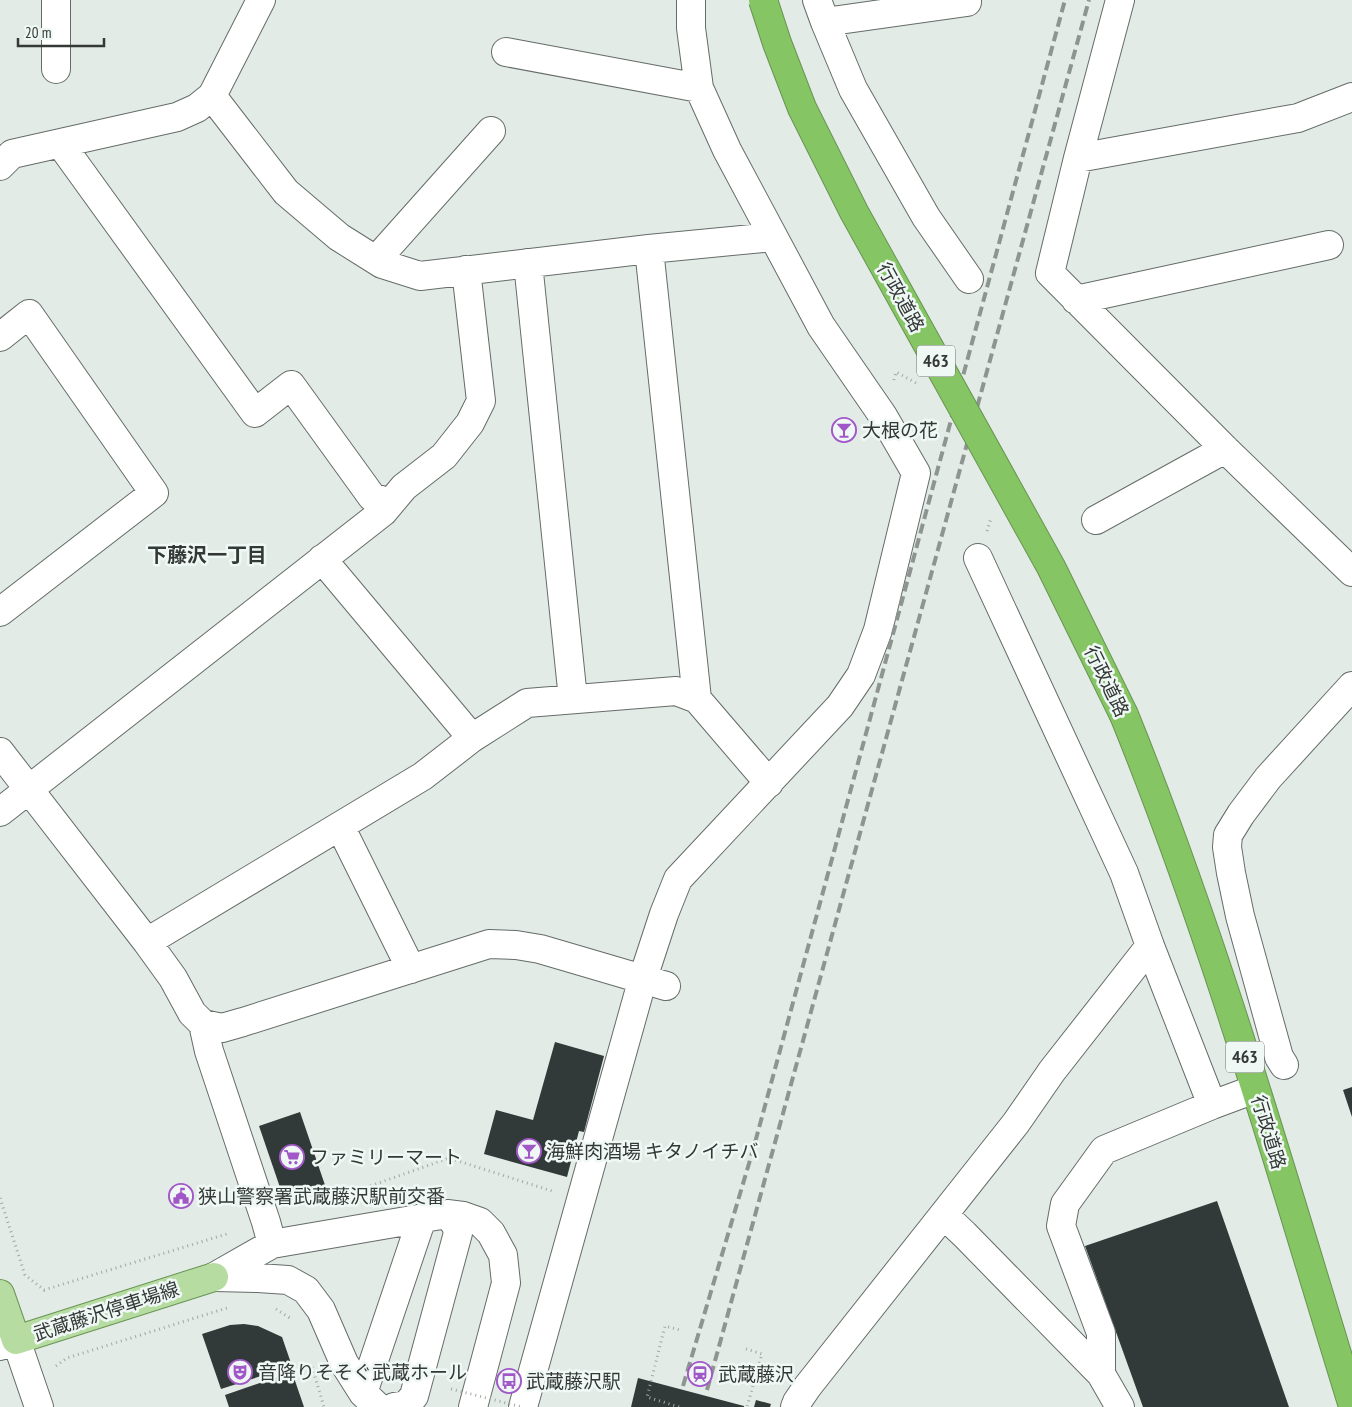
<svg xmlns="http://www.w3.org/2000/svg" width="1352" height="1407" font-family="'PT Sans Narrow','Noto Sans JP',sans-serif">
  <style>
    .building { fill: #323a39 }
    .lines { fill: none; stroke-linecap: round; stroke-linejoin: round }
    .minor-casing { stroke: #656c69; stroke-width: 30 }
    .major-casing { stroke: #699453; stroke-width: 30 }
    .highway-casing { stroke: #699453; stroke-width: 30 }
    .path { stroke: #a1a8a4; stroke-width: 3; stroke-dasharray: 1 4; stroke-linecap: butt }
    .minor { stroke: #fff; stroke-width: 28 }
    .major { stroke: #b6dca1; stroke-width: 28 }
    .highway { stroke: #86c563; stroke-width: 28 }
    .rail { stroke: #8e9591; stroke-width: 4; stroke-dasharray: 10 5; stroke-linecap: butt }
    .highway-bridge-casing { stroke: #699453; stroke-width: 30; stroke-linecap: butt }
    .path-bridge { stroke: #a1a8a4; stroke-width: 3; stroke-dasharray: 1 4; stroke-linecap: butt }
    .highway-bridge { stroke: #86c563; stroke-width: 28 }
    .labels { text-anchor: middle; stroke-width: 5; stroke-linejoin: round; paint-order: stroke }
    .shield { fill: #eff8f4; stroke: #6c726f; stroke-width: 1 }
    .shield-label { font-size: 18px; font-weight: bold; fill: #343836 }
    .street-label { font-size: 19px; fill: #343836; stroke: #eff8f4 }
    .poi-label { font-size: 19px; fill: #343836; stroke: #eff8f4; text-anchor: start }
    .neighbourhood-label { font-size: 20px; font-weight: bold; fill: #343836; stroke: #eff8f4 }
  </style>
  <rect width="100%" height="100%" fill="#e2ebe6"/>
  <path class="building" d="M555 1042 604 1056 584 1132 579 1131 567 1177 484 1154 496 1110 533 1120Z
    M1352 1087V1117L1343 1090Z
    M300 1112 326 1188 285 1202 259 1126Z
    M1217 1201 1289 1407H1143L1085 1246Z
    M244 1324 258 1326 282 1337 292 1366 221 1389 202 1334 230 1325Z
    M292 1372 304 1407H229L225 1395Z
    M638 1378 744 1406V1407H631Z
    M756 1400 771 1404 770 1407H754Z"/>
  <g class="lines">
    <defs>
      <path id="minor" d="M56 0V69
        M817 0 825 22 853 89 926 217 969 279
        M1120 0 1078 158 1050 273 1225 449 1352 572
        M825 22 967 2V0
        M506 52 699 88
        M212 96 286 192 339 237 382 264 420 276 649 249 773 237
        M60 143 255 413 291 385 372 497 390 503
        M1078 158 1298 118 1352 97
        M0 166 12 154 177 117 197 108 212 96 261 0
        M649 249 697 699
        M376 260 491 131
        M528 263 573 699
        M1076 300 1329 245
        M0 337 29 314 154 493 0 612
        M1096 520 1225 449
        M978 558 1124 873 1150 946 1212 1105
        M322 559 472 738
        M0 752 147 942 173 978 192 1013 203 1024 222 1028 243 1022 489 944 516 945 540 949 666 986
        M0 812 383 512 404 487 444 456 470 423 481 401 466 270
        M340 826 411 969
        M147 942 423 776 472 738 527 703 676 691 697 699 769 783
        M203 1024 209 1051 266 1222 272 1244
        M1284 1065 1279 1057 1240 916 1231 873 1227 847 1228 835 1241 814 1268 778 1352 686
        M944 1215 964 1234 1101 1374 1120 1407
        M214 1277 272 1244 447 1214 463 1216 480 1222 491 1233 503 1255 506 1283 473 1407
        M215 1277 258 1278 288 1280 306 1290 321 1310 344 1363 363 1393 378 1407
        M0 1346 16 1340 39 1407
        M1101 1374V1333L1061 1226 1065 1204 1104 1150 1212 1105 1255 1089
        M363 1393 422 1218
        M394 1407 406 1405 414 1396 458 1233 456 1225 447 1214
        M523 1407 643 978 664 914 678 879 840 706 861 675 878 630 916 473 883 416 821 326 727 150 699 88 691 28V0
        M795 1407 797 1402 808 1386 1016 1123 1052 1071 1150 946"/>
      <path id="major" d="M0 1294 16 1340 214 1277"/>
      <path id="highway" d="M1124 715C1215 939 1281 1172 1352 1403"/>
    </defs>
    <use href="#minor" class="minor-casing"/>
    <use href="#major" class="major-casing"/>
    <use href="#highway" class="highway-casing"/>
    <path class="path" d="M894 380 896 372 916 383
      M987 531 991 518
      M0 1198 25 1275 44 1290 230 1233
      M314 1206 449 1158 555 1192
      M276 1309 290 1318
      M746 1349 762 1354 747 1407
      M56 1366 67 1358 227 1308
      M312 1367 324 1407"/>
    <use href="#minor" class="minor"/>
    <use href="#major" class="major"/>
    <use href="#highway" class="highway"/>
    <path class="rail" d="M683 1386 753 1150 1065 0
      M707 1390 1089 0"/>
    <defs>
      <path id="highway-bridge" d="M763 0 777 43 802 108 854 212 1051 567 1124 715"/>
    </defs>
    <use href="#highway-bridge" class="highway-bridge-casing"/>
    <path class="path-bridge" d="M451 1389 522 1407
      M679 1407 647 1397 665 1326 680 1330"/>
    <use href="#highway-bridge" class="highway-bridge"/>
  </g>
  <defs>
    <symbol id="bar-ring" viewBox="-11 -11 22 22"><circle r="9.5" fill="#eff8f4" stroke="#a257c9" stroke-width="1.5"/><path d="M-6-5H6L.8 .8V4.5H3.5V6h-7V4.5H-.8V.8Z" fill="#a257c9"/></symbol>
    <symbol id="supermarket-ring" viewBox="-11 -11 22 22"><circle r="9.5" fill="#eff8f4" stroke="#a257c9" stroke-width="1.5"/><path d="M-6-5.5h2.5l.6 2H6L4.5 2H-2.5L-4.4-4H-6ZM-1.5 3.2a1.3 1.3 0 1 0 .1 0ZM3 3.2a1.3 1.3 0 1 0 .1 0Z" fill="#a257c9"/></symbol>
    <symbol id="civic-ring" viewBox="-11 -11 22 22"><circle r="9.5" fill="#eff8f4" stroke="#a257c9" stroke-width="1.5"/><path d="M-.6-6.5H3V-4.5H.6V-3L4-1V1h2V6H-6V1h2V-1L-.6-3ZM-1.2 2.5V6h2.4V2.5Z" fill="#a257c9"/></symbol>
    <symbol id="theatre-ring" viewBox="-11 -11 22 22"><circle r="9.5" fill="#eff8f4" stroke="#a257c9" stroke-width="1.5"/><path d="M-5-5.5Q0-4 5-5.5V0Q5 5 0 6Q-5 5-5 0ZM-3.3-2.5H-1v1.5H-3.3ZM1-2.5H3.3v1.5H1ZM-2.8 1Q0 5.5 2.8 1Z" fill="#a257c9"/></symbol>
    <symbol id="station-ring" viewBox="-11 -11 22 22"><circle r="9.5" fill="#eff8f4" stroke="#a257c9" stroke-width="1.5"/><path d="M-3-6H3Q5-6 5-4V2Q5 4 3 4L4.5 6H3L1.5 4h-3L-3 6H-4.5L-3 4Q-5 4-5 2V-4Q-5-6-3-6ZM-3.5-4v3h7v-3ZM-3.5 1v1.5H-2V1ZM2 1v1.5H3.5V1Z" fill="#a257c9"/></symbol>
    <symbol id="bus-ring" viewBox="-11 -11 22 22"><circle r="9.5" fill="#eff8f4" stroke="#a257c9" stroke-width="1.5"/><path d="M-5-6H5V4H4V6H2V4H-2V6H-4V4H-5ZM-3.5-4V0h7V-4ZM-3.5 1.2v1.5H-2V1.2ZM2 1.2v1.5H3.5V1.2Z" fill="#a257c9"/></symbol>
  </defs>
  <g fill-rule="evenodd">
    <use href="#bar-ring" x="830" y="416" width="28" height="28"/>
    <use href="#bar-ring" x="515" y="1137" width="28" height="28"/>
    <use href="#supermarket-ring" x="278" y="1143" width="28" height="28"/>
    <use href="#civic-ring" x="167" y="1182" width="28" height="28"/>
    <use href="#theatre-ring" x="226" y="1358" width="28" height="28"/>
    <use href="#station-ring" x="686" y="1360" width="28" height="28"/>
    <use href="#bus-ring" x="495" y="1367" width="28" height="28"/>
  </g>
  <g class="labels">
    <g class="shield">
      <rect x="917" y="345.5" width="38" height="31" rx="4"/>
      <rect x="1226" y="1041.5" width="38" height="31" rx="4"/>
    </g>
    <g class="shield-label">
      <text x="936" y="367">463</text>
      <text x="1245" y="1063">463</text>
    </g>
    <g class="street-label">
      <text transform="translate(901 297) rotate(61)" y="7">行政道路</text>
      <text transform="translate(1107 681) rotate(64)" y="7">行政道路</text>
      <text transform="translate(1269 1132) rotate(73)" y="7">行政道路</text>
      <text transform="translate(106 1311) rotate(-18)" y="7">武蔵藤沢停車場線</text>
    </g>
    <g class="poi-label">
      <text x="862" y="437">大根の花</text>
      <text x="546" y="1158">海鮮肉酒場 キタノイチバ</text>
      <text x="310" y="1164">ファミリーマート</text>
      <text x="198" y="1203">狭山警察署武蔵藤沢駅前交番</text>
      <text x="258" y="1379">音降りそそぐ武蔵ホール</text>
      <text x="718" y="1381">武蔵藤沢</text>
      <text x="526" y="1388">武蔵藤沢駅</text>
    </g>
    <g class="neighbourhood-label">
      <text x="207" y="562">下藤沢一丁目</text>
    </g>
  </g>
  <path d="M18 38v8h86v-8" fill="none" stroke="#343836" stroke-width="2.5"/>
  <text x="25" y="38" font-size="15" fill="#343836" stroke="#eff8f4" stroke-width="4" paint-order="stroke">20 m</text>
</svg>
